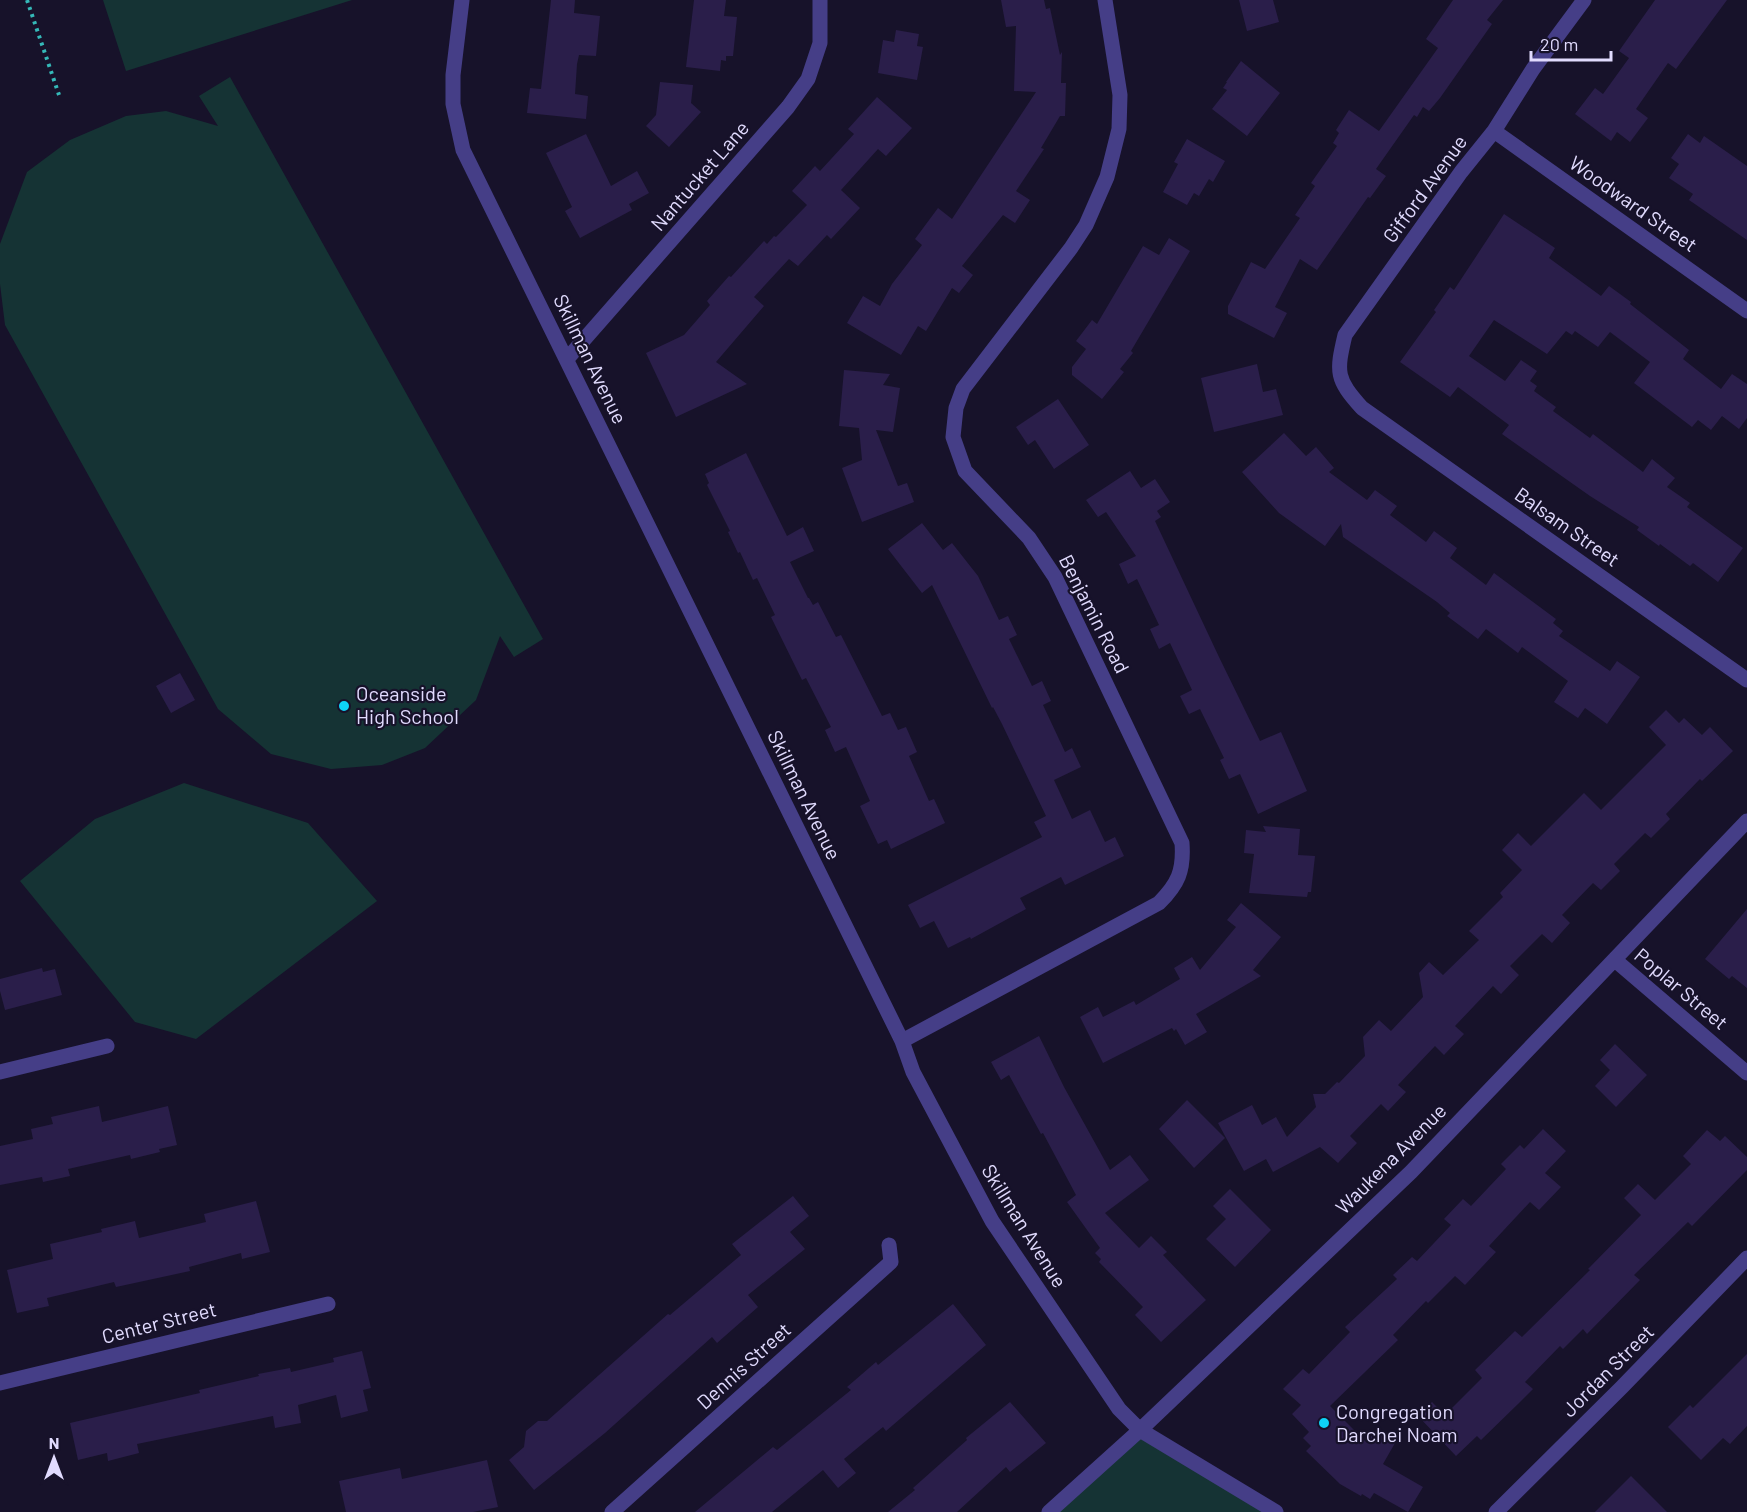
<svg xmlns="http://www.w3.org/2000/svg" width="1747" height="1512" font-family="Barlow,sans-serif">
  <style>
    .green { fill: #153334 }
    .building { fill: #2a1e4a }
    .lines { fill: none; stroke-linecap: round; stroke-linejoin: round }
    .path { stroke: #35b9b8; stroke-width: 4; stroke-dasharray: 3 4.5; stroke-linecap: butt }
    .minor { stroke: #453e87; stroke-width: 15 }
    .poi-dot { fill: #0ed2f7; stroke: #17122a; stroke-width: 2 }
    .labels { text-anchor: middle; stroke-width: 4.5; stroke-linejoin: round; paint-order: stroke }
    .street-label { font-size: 20px; fill: #e1dbfe; stroke: #17122a }
    .poi-label { font-size: 20px; fill: #e1dbfe; stroke: #17122a; text-anchor: start }
  </style>
  <rect width="100%" height="100%" fill="#17122a"/>
  <path class="green" d="M103 0H352L126 71Z
    M230 77 543 639 514 657 500 636 476 700 425 748 382 765 331 769 271 754 218 709 5 325 0 284V244L27 172 70 140 126 116 166 111 218 126 199 96Z
    M184 783 308 823 377 901 196 1039 135 1022 20 881 95 819Z
    M1141 1436 1264 1512H1054Z"/>
  <path class="building" d="M551 0H575L574 13 600 16 596 56 579 55 577 64 575 94 588 96 586 119 527 113 530 88 541 89Z
    M694 0H726L724 16 737 17 733 56H726V61L721 60 720 71 686 67Z
    M1001 0H1044L1046 9 1050 8 1060 55 1062 52 1061 83H1066L1065 116H1060L1041 148 1044 149 1016 191 1030 200 1015 223 1003 215 962 266 973 275 959 293 952 288 926 331 918 326 901 355 847 323 863 296 880 306 892 284 922 245 915 239 938 208 952 219 1036 92 1014 91 1016 26 1006 27Z
    M1239 0H1273L1279 22 1247 31Z
    M1453 0H1503L1487 20 1492 24 1440 98 1429 111 1423 107 1417 117 1414 115 1376 169 1386 176 1370 198 1368 197 1317 270 1300 259 1275 307 1287 313 1274 338 1228 314V306L1251 262 1265 269 1300 218 1295 215 1315 186 1311 183 1337 146 1333 143 1339 133 1336 130 1349 110 1379 131 1438 48 1426 39Z
    M1655 0H1727L1676 69 1668 63 1636 109 1648 118 1630 142 1617 132 1611 141 1575 114 1595 88 1603 94 1629 58 1619 51Z
    M896 30 919 34 917 46 923 47 917 80 878 73 883 40 894 42Z
    M1241 61 1280 93 1247 136 1212 109 1227 90 1223 88 1227 82H1226Z
    M660 82 693 85 691 103 701 112 669 147 646 126 656 115Z
    M877 97 912 128 886 156 878 149 841 190 860 208 831 239 827 235 798 266 789 259 754 297 764 306 716 362 747 384 676 417 646 353 684 335 710 305 707 301 729 276 731 277 764 241 767 244 774 236 776 237 807 205 792 191 815 166 820 171 854 134 848 129Z
    M586 134 611 186 637 171 649 193 629 204 632 210 580 238 565 211 572 207 546 153Z
    M1688 134 1700 143 1704 136 1747 166V240L1689 200 1693 194 1669 178 1679 164 1671 158Z
    M1187 139 1225 161 1213 182 1209 179 1199 196 1194 193 1187 205 1163 192 1178 164 1174 162Z
    M1504 214 1555 248 1549 258 1601 296 1609 286 1631 302 1630 304 1689 350 1683 359 1721 389 1732 374 1747 384V418L1739 429 1722 416 1711 430 1698 420 1692 427 1634 383 1650 362 1610 332 1598 347 1575 331 1572 335 1566 331 1547 354 1494 320 1469 356 1505 381 1521 360 1537 371 1530 381 1537 386 1534 391 1556 407 1553 411 1590 438 1593 434 1643 472 1652 459 1675 478 1667 487 1690 503 1687 507 1743 548 1718 582 1693 563 1690 566 1660 544 1659 546 1637 530 1639 527 1590 496 1502 434 1509 425 1458 387 1450 397 1400 362 1436 312 1434 310 1450 287 1454 290Z
    M1169 238 1190 251 1131 351 1133 353 1120 369 1124 372 1102 399 1072 375V367L1086 349 1076 341 1092 320 1097 324 1143 246 1159 255Z
    M1257 364 1263 392 1276 389 1283 415 1214 432 1201 378Z
    M844 370 890 374 883 385 900 388 893 432 876 430 898 486 907 483 914 502 862 522 842 468 862 460 859 428 839 426Z
    M1058 399 1089 445 1054 469 1035 440 1028 445 1016 427Z
    M1284 433 1306 456 1316 447 1334 468 1329 472 1367 500 1375 490 1397 506 1390 515 1426 542 1434 531 1457 548 1450 558 1486 585 1494 573 1556 619 1553 623 1563 631 1559 636 1610 671 1617 661 1640 677 1607 724 1585 708 1578 718 1554 702 1568 681 1522 647 1518 653 1486 629 1478 639 1447 616 1450 613 1437 602 1343 537 1341 524 1325 546 1279 513 1242 472Z
    M746 453 787 536 803 527 814 551 790 562 808 598H809L813 605 818 602 836 637 841 635 882 716 890 713 898 730 906 727 917 752 909 756 929 801 934 799 945 823 891 849 887 840 878 844 860 806 870 801 846 747 835 752 825 730 831 727 806 678 802 680 771 617 775 615 757 578 753 580 740 552 738 553 728 532 730 531 707 485 709 483 705 474Z
    M1130 471 1141 488 1155 479 1170 502 1157 511 1161 517 1155 521 1219 657 1260 741 1281 732 1307 791 1258 814 1240 774 1229 779 1220 760 1224 758 1200 709 1189 714 1180 696 1192 690 1170 643 1159 649 1150 629 1159 625 1137 579 1128 584 1119 564 1136 556 1106 512 1098 517 1086 500Z
    M922 523 943 550 952 543 978 576 999 620 1008 616 1017 635 1009 639 1032 686 1042 681 1051 701 1043 705 1065 752 1072 748 1081 767 1054 780 1072 819 1090 810 1105 842 1115 837 1124 856 1065 885 1061 877 1020 898 1026 909 971 939 970 937 948 948 934 921 920 928 908 905 1042 837 1034 822 1046 816 1002 724 993 707 992 708 932 585 922 593 888 549Z
    M180 673 195 700 171 713 156 686Z
    M1666 710 1679 723 1684 718 1702 735 1710 727 1733 751 1702 781 1700 779 1666 814 1670 819 1651 838 1645 833 1614 864 1620 871 1601 890 1593 883 1562 915 1570 923 1552 943 1542 934 1510 966 1519 975 1501 994 1493 986 1455 1026 1464 1034 1444 1055 1435 1046 1398 1085 1406 1092 1388 1111 1381 1104 1350 1136 1357 1143 1338 1163 1320 1147 1273 1172 1266 1159 1244 1171 1218 1123 1252 1105 1262 1125 1276 1117 1287 1137 1316 1107 1313 1094H1325L1337 1082 1339 1083 1365 1056 1363 1037 1379 1020 1391 1031 1423 997 1419 973 1429 962 1443 975 1479 940 1469 931 1503 897 1500 893 1522 870 1502 850 1518 833 1531 846 1584 793 1601 810 1666 745 1649 727Z
    M1263 826 1300 829 1298 855 1315 856 1311 892H1308L1307 897 1249 893 1254 854 1244 853 1246 830 1266 832Z
    M1241 903 1281 937 1253 970 1261 976 1196 1014 1207 1032 1185 1045 1176 1029 1174 1031 1172 1028 1103 1063 1080 1017 1098 1007 1103 1017 1134 1001 1136 1005 1180 979 1174 968 1192 957 1200 970 1236 927 1227 920Z
    M1747 909V988L1732 976 1729 979 1705 959Z
    M42 968 43 972 55 969 62 995 5 1010 0 991V979Z
    M1039 1036 1064 1087 1110 1170 1130 1155 1149 1180 1105 1213 1139 1248 1151 1236 1167 1252 1163 1255 1206 1300 1161 1342 1135 1315 1143 1307 1099 1262 1101 1259 1095 1253 1100 1248 1067 1202 1076 1195 1043 1133 1041 1134 1009 1075 1001 1080 991 1062Z
    M1615 1044 1647 1075 1616 1107 1595 1086 1610 1070 1600 1060Z
    M1187 1100 1225 1138 1194 1168 1159 1129Z
    M99 1106 102 1122 168 1106 177 1145 159 1149 160 1152 131 1159 130 1155 68 1169 70 1176 43 1182 42 1177 0 1185V1146L33 1139 31 1129 53 1124 51 1117Z
    M1543 1129 1566 1151 1545 1173 1561 1187 1539 1210 1530 1202 1489 1246 1496 1252 1465 1285 1455 1276 1428 1303 1426 1301 1393 1335 1398 1340 1330 1406 1367 1443 1375 1431 1395 1443 1383 1464 1423 1487 1408 1512 1374 1493 1370 1499 1362 1494 1361 1496 1340 1484 1306 1451 1311 1446 1303 1438 1309 1432 1292 1414 1301 1405 1283 1389 1303 1369 1309 1374 1350 1332 1345 1327 1397 1279 1393 1275 1412 1257 1417 1261 1451 1225 1444 1219 1463 1199 1471 1206 1506 1169 1501 1164 1520 1145 1524 1149Z
    M1707 1130 1720 1141 1725 1136 1747 1157V1170L1692 1226 1688 1222 1634 1275 1640 1280 1587 1334 1583 1329 1563 1349 1560 1346 1525 1382 1533 1389 1518 1404 1481 1440 1477 1436 1456 1456 1418 1416 1432 1402 1445 1415 1482 1378 1475 1370 1515 1331 1522 1337 1590 1270 1588 1269 1641 1215 1624 1198 1638 1184 1655 1200 1691 1164 1683 1156Z
    M1230 1189 1271 1230 1235 1267 1206 1239 1226 1219 1213 1206Z
    M793 1196 809 1216 790 1232 805 1249 748 1295 758 1307 717 1343 712 1337 605 1433 534 1490 509 1460 524 1447 526 1431 538 1421H547L668 1314 670 1315 741 1255 732 1244Z
    M256 1201 270 1252 242 1259 241 1253 189 1267 190 1271 116 1287 114 1282 47 1298 49 1306 17 1313 7 1270 53 1259 50 1244 102 1232 101 1229 135 1221 139 1238 206 1222 204 1214Z
    M953 1304 986 1345 886 1431 883 1427 844 1459 856 1473 838 1488 823 1470 772 1512H695L773 1447 777 1450 851 1390 847 1387 876 1362 878 1365Z
    M362 1351 371 1388 363 1390 368 1411 341 1418 336 1395 298 1405 301 1423 275 1428 273 1416 137 1444 139 1453 108 1461 107 1453 78 1460 70 1423 200 1393 199 1390 259 1376 258 1374 290 1368 291 1372 334 1362 333 1358Z
    M1747 1354V1426L1730 1444 1723 1438 1701 1460 1668 1427 1690 1405 1693 1408Z
    M1010 1402 1046 1443 1010 1472 1006 1467 957 1512H888L915 1490 913 1488 967 1440 966 1438Z
    M487 1460 498 1507 473 1512H346L339 1481 400 1468 402 1479Z
    M1631 1476 1667 1512H1595Z"/>
  <g class="lines">
    <path class="path" d="M27 0 59 95"/>
    <path class="minor" d="M462 0 453 75V104L463 150 902 1041 913 1072 992 1221 1119 1409 1140 1430 1276 1512
      M1584 0 1533 69 1494 131 1461 172 1345 335C1336 373 1336 379 1362 408L1747 680
      M1494 131 1747 311
      M567 359 788 107 808 79 820 43V0
      M1615 960 1747 1073
      M902 1041 1159 903C1178 884 1184 871 1182 843L1055 577 1029 538 965 471 953 437 956 408 963 389 1071 248 1086 225 1107 177 1119 129 1120 95 1105 0
      M0 1072 107 1046
      M0 1383 328 1304
      M612 1512 891 1262 889 1245
      M1049 1512 1140 1430 1411 1172 1747 821
      M1496 1512 1622 1387 1747 1258"/>
  </g>
  <g class="poi-dot">
    <circle cx="344" cy="706" r="6"/>
    <circle cx="1324" cy="1423" r="6"/>
  </g>
  <g class="labels">
    <g class="street-label">
      <text transform="translate(700 176) rotate(-49)" y="7">Nantucket Lane</text>
      <text transform="translate(1425 189) rotate(-54)" y="7">Gifford Avenue</text>
      <text transform="translate(1633 204) rotate(35)" y="7">Woodward Street</text>
      <text transform="translate(590 359) rotate(64)" y="7">Skillman Avenue</text>
      <text transform="translate(1567 527) rotate(35)" y="7">Balsam Street</text>
      <text transform="translate(1094 614) rotate(63)" y="7">Benjamin Road</text>
      <text transform="translate(804 795) rotate(64)" y="7">Skillman Avenue</text>
      <text transform="translate(1681 989) rotate(40)" y="7">Poplar Street</text>
      <text transform="translate(1391 1159) rotate(-45)" y="7">Waukena Avenue</text>
      <text transform="translate(1024 1226) rotate(58)" y="7">Skillman Avenue</text>
      <text transform="translate(159 1323) rotate(-14)" y="7">Center Street</text>
      <text transform="translate(744 1366) rotate(-42)" y="7">Dennis Street</text>
      <text transform="translate(1608 1371) rotate(-45)" y="7">Jordan Street</text>
    </g>
    <g class="poi-label">
      <text x="356" y="701">Oceanside<tspan x="356" dy="23">High School</tspan></text>
      <text x="1336" y="1419">Congregation<tspan x="1336" dy="23">Darchei Noam</tspan></text>
    </g>
  </g>
  <g transform="translate(54 1458)" stroke="#17122a" stroke-width="4.5" paint-order="stroke">
  <path d="M0-4.5L10 22L0 15L-10 22Z" fill="#e1dbfe"/>
  <text y="-9" font-size="16" font-weight="bold" text-anchor="middle" fill="#e1dbfe">N</text>
  </g>
  <path d="M1531 51v9h80v-9" fill="none" stroke="#e1dbfe" stroke-width="3"/>
  <text x="1540" y="51" font-size="18" fill="#e1dbfe" stroke="#17122a" stroke-width="4.5" paint-order="stroke">20 m</text>
</svg>
